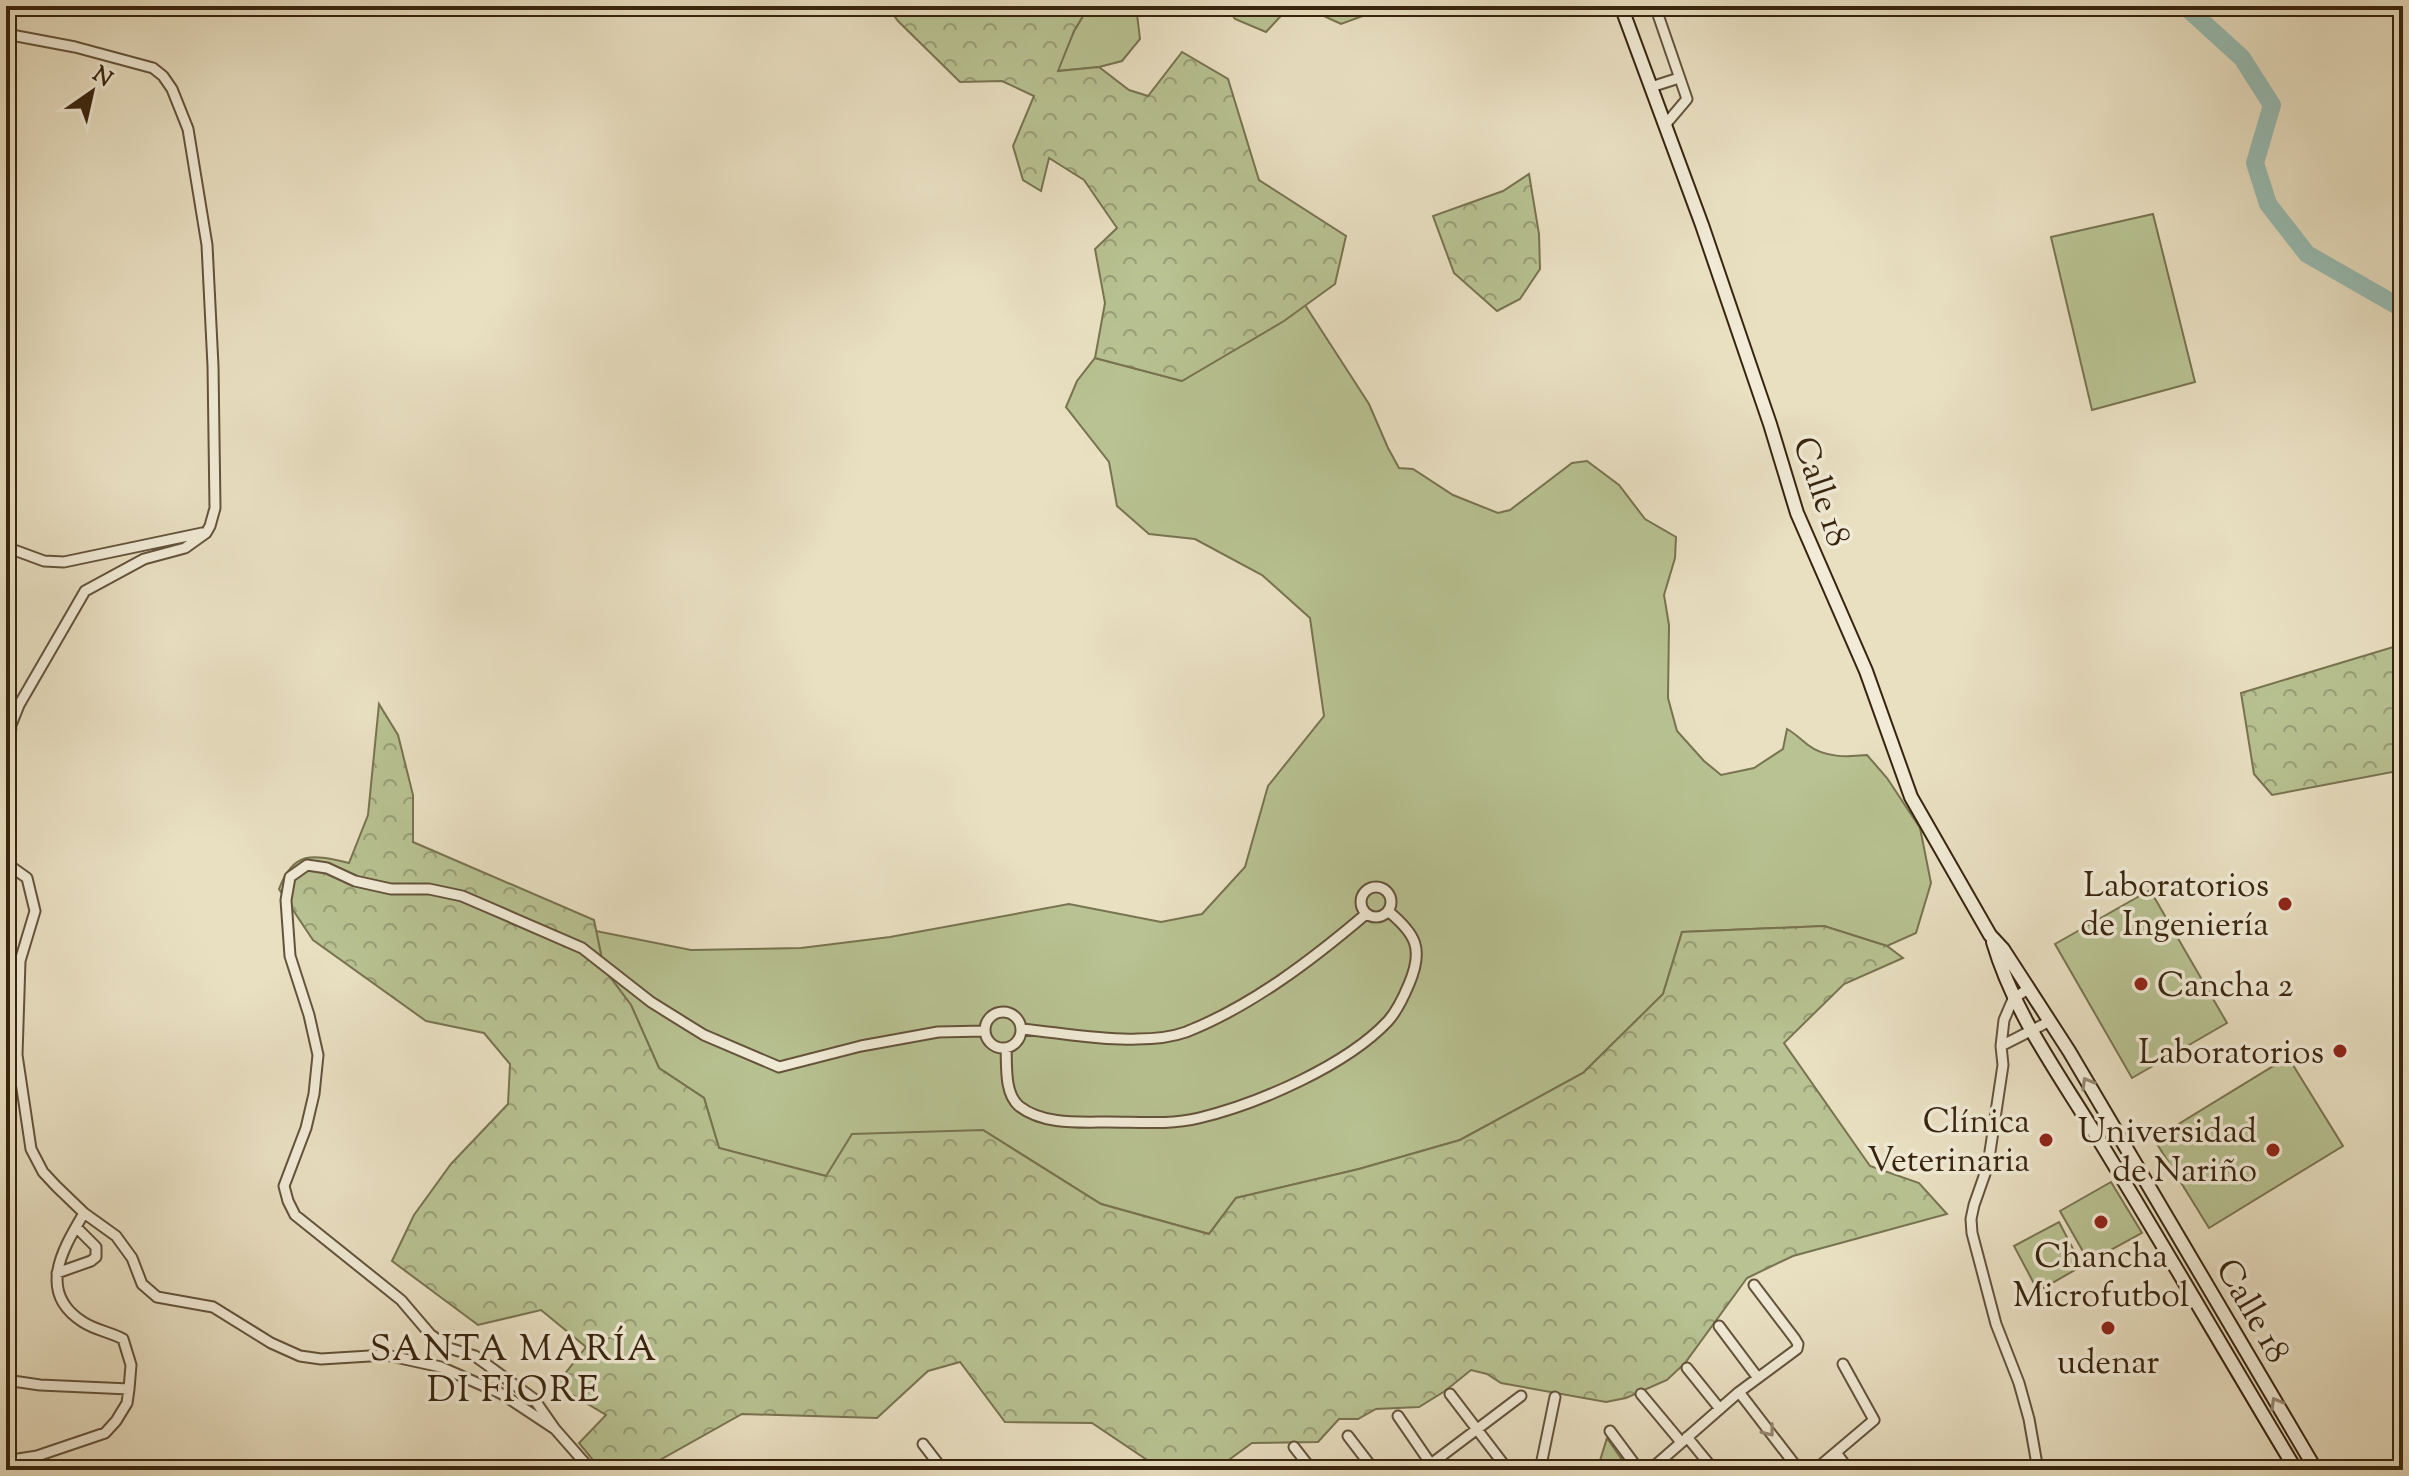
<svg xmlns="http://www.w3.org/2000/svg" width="2409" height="1476" font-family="'Sorts Mill Goudy',serif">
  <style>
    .grass { fill: #b8c292; stroke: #787350; stroke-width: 2 }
    .forest { fill: url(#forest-crowns); stroke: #787350; stroke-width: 2 }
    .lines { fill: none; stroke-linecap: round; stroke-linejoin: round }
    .river { stroke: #97bdb4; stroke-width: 18 }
    .street-casing { stroke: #64533b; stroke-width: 13 }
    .secondary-casing { stroke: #38240e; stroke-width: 16 }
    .street { stroke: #f1ebd7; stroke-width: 9 }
    .secondary { stroke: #f1ebd7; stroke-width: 12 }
    .oneway { stroke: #948872 }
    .poi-dot { fill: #8f2418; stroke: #f1ebd7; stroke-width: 3 }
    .labels { text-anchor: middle; stroke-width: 7; stroke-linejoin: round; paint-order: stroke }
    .street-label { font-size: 34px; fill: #38240e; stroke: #f1ebd7 }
    .poi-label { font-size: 34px; fill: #38240e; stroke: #f1ebd7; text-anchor: end }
    .neighbourhood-label { font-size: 36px; letter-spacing: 2px; fill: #38240e; stroke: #f1ebd7 }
  </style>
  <defs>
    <pattern id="forest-crowns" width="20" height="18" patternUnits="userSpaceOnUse" patternTransform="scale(2)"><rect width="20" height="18" fill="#b8c292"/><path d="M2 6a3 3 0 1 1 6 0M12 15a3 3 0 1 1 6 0" fill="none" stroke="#979d76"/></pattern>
  </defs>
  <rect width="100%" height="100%" fill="#e9e0c2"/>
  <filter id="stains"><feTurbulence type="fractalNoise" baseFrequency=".0025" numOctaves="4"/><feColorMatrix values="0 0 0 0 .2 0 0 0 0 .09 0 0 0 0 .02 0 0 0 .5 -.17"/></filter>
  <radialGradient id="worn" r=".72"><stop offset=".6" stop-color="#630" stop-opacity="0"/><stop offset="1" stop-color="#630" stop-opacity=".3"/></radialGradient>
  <path class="grass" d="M1089 6H1136L1140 39 1122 61 1099 67 1057 71 1074 31Z
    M1226 6H1290L1266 32 1235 19Z
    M2153 214 2195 382 2092 410 2051 237Z
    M1305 305 1369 404 1388 448 1399 468 1413 469 1453 495 1498 513 1510 510 1572 463 1587 461 1619 485 1645 519 1676 537 1675 558 1664 595 1669 625 1668 698 1677 731 1704 761 1721 775 1754 768 1783 749 1787 729C1796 734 1800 739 1808 745 1825 758 1847 757 1867 755L1887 778 1920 828 1931 883 1916 933 1887 946 1824 926 1682 932 1663 994 1583 1073 1460 1140 1359 1169 1236 1198 1209 1234 1101 1204 983 1130 826 1176 719 1148 704 1098 659 1068 631 1005 604 969 596 931 691 950 801 948 890 937 1069 904 1161 922 1202 914 1245 867 1268 786 1324 716 1310 618 1262 575 1195 539 1149 534 1117 506 1109 462 1066 407 1077 381 1095 358 1182 381Z
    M2150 890 2227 1023 2132 1078 2055 944Z
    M2288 1057 2343 1146 2209 1228 2154 1139Z
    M2111 1182 2142 1233 2089 1262 2060 1211Z
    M2059 1222 2082 1266 2038 1291 2014 1246Z
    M1607 1438 1629 1470H1597Z"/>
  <path class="forest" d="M887 6H1089L1074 31 1058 71 1099 67 1129 90 1148 96 1182 52 1228 79 1259 180 1346 236 1335 284 1284 321 1182 381 1095 358 1105 303 1095 249 1117 228 1084 180 1049 158 1041 191 1023 180 1013 146 1034 96 1002 81 960 82 898 21Z
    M1302 6H1421L1419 15 1368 14 1341 24Z
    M1529 174 1539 234 1540 269 1520 299 1497 311 1454 273 1433 216 1503 191Z
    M2403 644V770L2272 795 2254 774 2241 693Z
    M379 704 398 735 413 795V842L594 920 604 969 631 1005 659 1068 704 1098 719 1148 826 1176 852 1134 983 1130 1101 1204 1209 1234 1236 1198 1359 1169 1460 1140 1583 1073 1663 994 1682 932 1824 926 1887 946 1903 958 1844 984 1784 1043 1870 1166 1919 1183 1947 1214 1793 1256 1747 1278 1685 1363 1667 1380 1626 1398 1606 1402 1501 1383 1487 1374 1471 1370 1445 1391 1419 1407 1376 1409 1358 1419H1339L1318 1442 1252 1443 1215 1470H1162L1092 1423 1005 1422 960 1362 928 1371 877 1418 742 1414 642 1470H601L579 1443 606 1415 556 1385 586 1347 541 1310 478 1325 392 1261 414 1215 451 1164 508 1104 510 1064 484 1033 426 1021 313 940 279 889C294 849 314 855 349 863L368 815Z"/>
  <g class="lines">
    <path class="river" d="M2185 6 2242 58 2272 105 2255 163 2268 204 2307 254 2403 309"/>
    <defs>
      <path id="street" d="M1655 6 1687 99 1665 125
        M6 34 75 47 153 68 163 76 172 89 188 129 207 245 213 366 215 508 210 526 206 533 185 548 144 559 85 591 19 705 11 725 10 739 6 742
        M1651 87 1679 78
        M6 547 44 561 64 562 202 533
        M6 863 27 878 35 911 20 961 17 1055 31 1149 43 1172 56 1186 84 1213 116 1236 132 1258 142 1284 157 1297 213 1307 271 1343 300 1356 321 1359 386 1355 441 1367 502 1394 555 1429 591 1470
        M1361 902a15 15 0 1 1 30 0a15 15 0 1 1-30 0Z
        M2029 988 2013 999 2004 1020 2001 1046 2003 1065 1988 1165 1974 1205 1971 1219 1972 1233 1996 1324 2019 1383 2029 1419 2038 1470
        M985 1030a18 18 0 1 1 36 0a18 18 0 1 1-36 0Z
        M1021 1029C1055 1032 1104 1041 1137 1039 1152 1039 1172 1037 1186 1032 1252 1006 1313 959 1366 914
        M2001 1046 2050 1021
        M1006 1048C1007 1065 1004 1093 1019 1106 1043 1125 1080 1122 1108 1122 1138 1122 1170 1125 1199 1118 1258 1104 1347 1065 1388 1021 1397 1011 1404 996 1409 984 1424 949 1416 934 1388 911
        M57 1273 91 1261 96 1257V1247L76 1227
        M1719 1326 1758 1378
        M1687 1368 1720 1409
        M6 1380 40 1385 129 1389
        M1739 1392 1799 1470
        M1450 1394 1508 1470
        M1641 1394 1681 1442
        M1398 1416 1435 1470
        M555 1429 534 1399 475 1356 449 1348 430 1334 401 1300 295 1215 288 1201 284 1186 306 1128 314 1094 318 1055 309 1015 290 956 286 900 290 877 307 865 327 868 355 881 391 889H429L462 896 490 908 582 948 651 1002 683 1022 704 1035 779 1067 861 1046 938 1032 985 1031
        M1610 1431 1639 1470
        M1348 1436 1374 1470
        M1687 1437 1714 1470
        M923 1444 943 1470
        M1294 1447 1312 1470
        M1837 1454 1849 1470
        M6 1461 37 1456
        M22 1470 37 1456 105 1433 116 1421 127 1403 129 1389 131 1365 123 1339C110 1332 95 1330 83 1322 36 1292 63 1249 84 1213
        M1423 1470 1521 1396
        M1540 1470 1555 1397
        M1650 1470 1739 1392 1797 1349 1798 1344 1795 1339 1754 1285
        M1815 1470 1874 1420 1843 1364"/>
      <path id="secondary" d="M1621 6 1702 225 1770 424 1797 513 1866 671 1911 797 1990 935 2003 949 2069 1051 2316 1470
        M1993 942C2015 1017 2062 1078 2102 1145 2168 1253 2231 1362 2296 1470"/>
    </defs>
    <use href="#street" class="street-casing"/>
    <use href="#secondary" class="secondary-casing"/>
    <use href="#street" class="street"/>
    <use href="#secondary" class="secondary"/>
  </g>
  <defs><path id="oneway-chevron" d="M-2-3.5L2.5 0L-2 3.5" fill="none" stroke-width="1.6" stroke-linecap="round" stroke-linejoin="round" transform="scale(2)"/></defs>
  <g class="oneway">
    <use href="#oneway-chevron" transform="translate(2087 1083) rotate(-120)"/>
    <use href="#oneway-chevron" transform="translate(2276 1403) rotate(-120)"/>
    <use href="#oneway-chevron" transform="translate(1769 1431) rotate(52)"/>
  </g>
  <g class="poi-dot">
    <circle cx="2285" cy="904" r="8"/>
    <circle cx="2141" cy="984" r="8"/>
    <circle cx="2340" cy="1051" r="8"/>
    <circle cx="2046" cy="1140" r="8"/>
    <circle cx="2273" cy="1150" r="8"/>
    <circle cx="2101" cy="1222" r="8"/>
    <circle cx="2108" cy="1328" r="8"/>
  </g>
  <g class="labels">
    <g class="street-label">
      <text transform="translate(1823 491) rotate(71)" y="12">Calle 18</text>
      <text transform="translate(2254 1310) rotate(60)" y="12">Calle 18</text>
    </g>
    <g class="poi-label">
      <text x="2269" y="896">Laboratorios<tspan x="2269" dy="39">de Ingeniería</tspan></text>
      <text x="2157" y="996" text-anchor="start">Cancha 2</text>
      <text x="2324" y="1063">Laboratorios</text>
      <text x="2030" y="1132">Clínica<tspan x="2030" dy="39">Veterinaria</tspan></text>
      <text x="2257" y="1142">Universidad<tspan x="2257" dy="39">de Nariño</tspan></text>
      <text x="2101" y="1267" text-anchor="middle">Chancha<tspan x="2101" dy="39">Microfutbol</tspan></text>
      <text x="2108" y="1373" text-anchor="middle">udenar</text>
    </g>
    <g class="neighbourhood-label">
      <text x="514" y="1360">SANTA MARÍA<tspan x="514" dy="41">DI FIORE</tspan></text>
    </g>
  </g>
  <rect width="2409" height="1476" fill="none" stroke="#e9e0c2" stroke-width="32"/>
  <rect x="8" y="8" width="2393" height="1460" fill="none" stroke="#38240e" stroke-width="4"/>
  <rect x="16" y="16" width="2377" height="1444" fill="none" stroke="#38240e" stroke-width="2"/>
  <g transform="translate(92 92) rotate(34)" stroke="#f1ebd7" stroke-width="6" paint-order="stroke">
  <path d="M0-6L14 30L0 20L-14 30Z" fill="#38240e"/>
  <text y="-12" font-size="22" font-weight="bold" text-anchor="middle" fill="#38240e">N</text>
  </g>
  <rect width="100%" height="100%" filter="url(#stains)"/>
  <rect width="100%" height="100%" fill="url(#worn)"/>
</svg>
